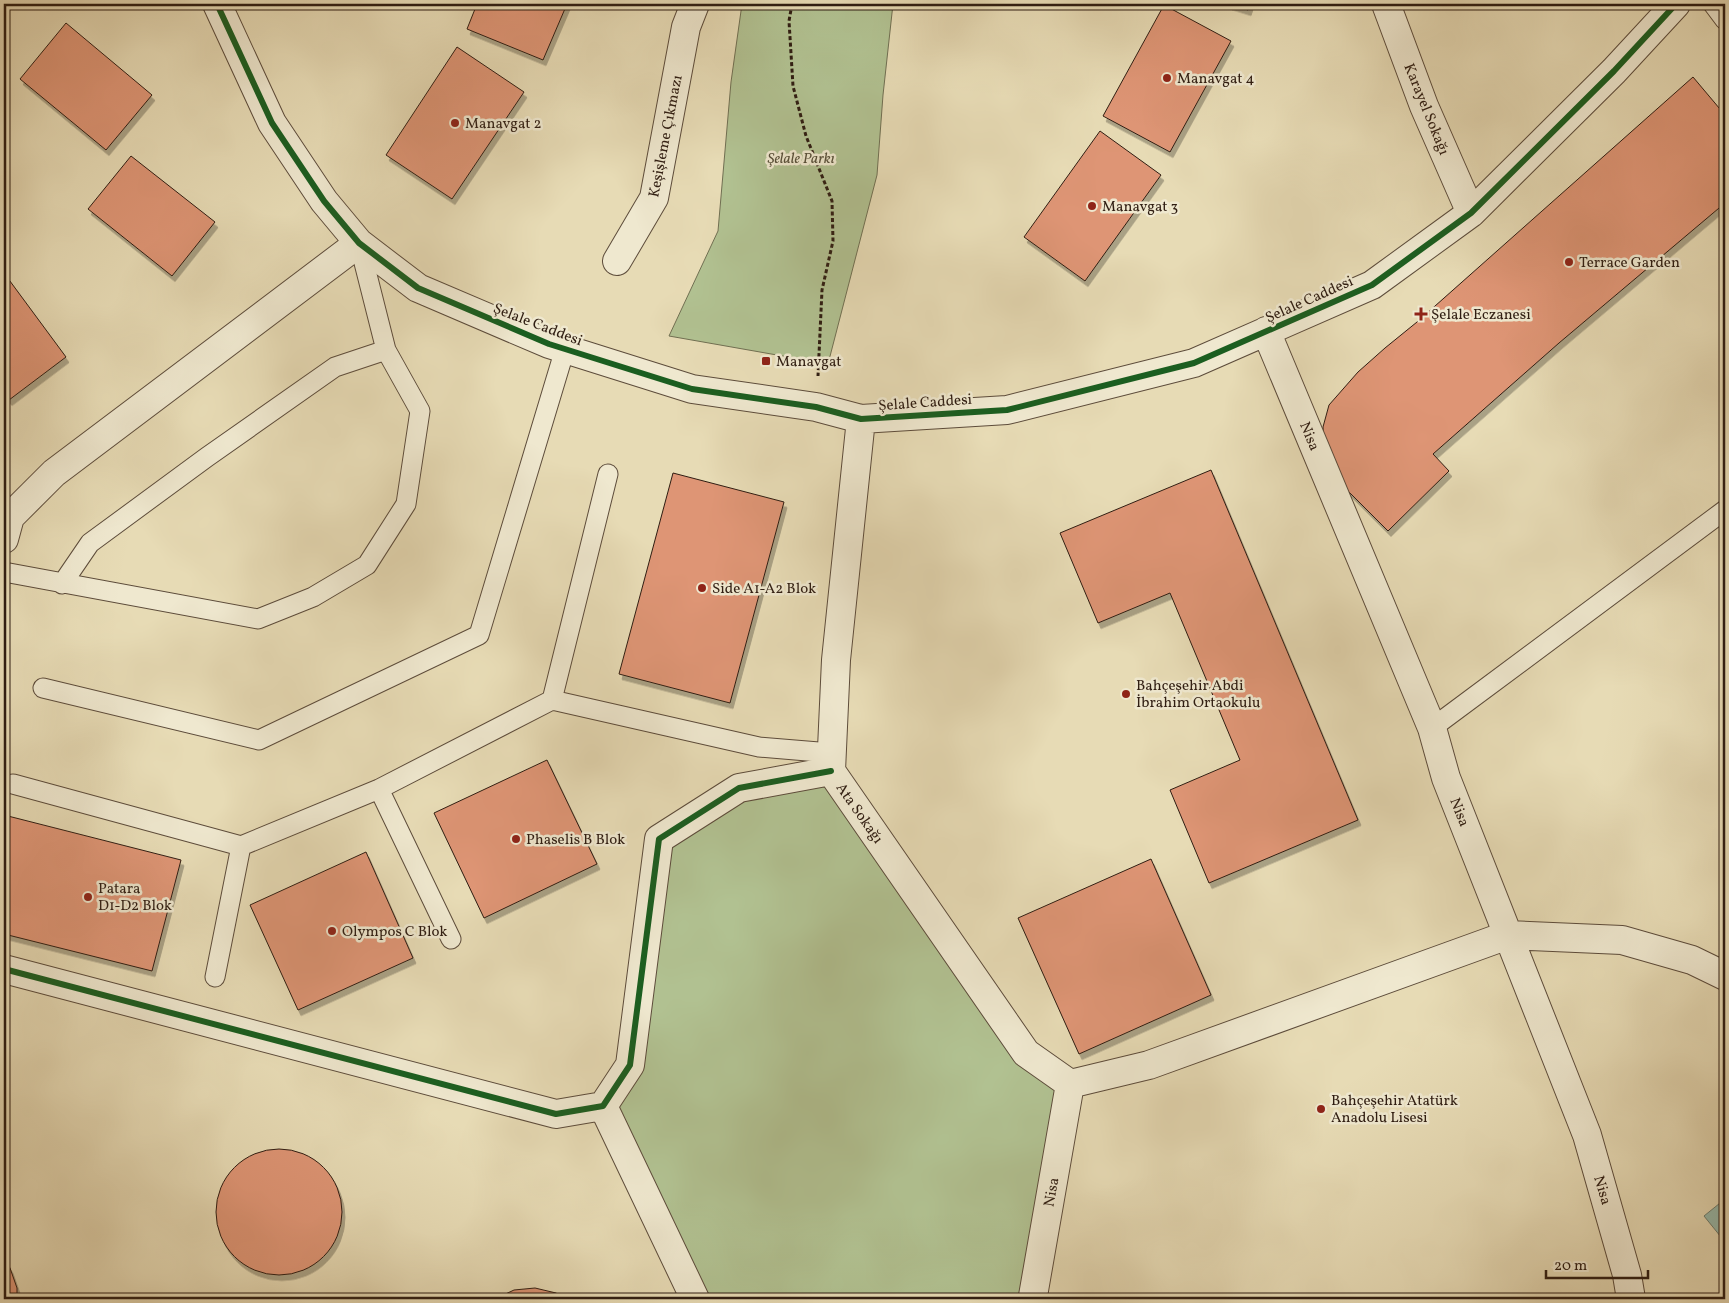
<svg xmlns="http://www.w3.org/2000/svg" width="1729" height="1303" font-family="Vollkorn,serif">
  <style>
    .green { fill: #b1c191; stroke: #706f52 }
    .water { fill: #97bbad; stroke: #6d7c6f }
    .building { fill: #de9575; stroke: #2f1d12; filter: url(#shadow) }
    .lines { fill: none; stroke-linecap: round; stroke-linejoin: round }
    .lane-casing { stroke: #5d4c3b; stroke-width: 21 }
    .street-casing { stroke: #5d4c3b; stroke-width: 30 }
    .path { stroke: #2f1d12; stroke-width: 3; stroke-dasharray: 4 2.5; stroke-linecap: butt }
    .lane { stroke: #efe8cf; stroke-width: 19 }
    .street { stroke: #efe8cf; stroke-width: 28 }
    .cycleway-casing { stroke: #efe8cf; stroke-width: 9 }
    .cycleway { stroke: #1b5e20; stroke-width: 6 }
    .poi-dot { fill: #8f2418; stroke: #efe8cf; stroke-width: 2 }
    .labels { text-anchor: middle; stroke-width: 5; stroke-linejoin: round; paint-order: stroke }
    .poi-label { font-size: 15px; fill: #2f1d12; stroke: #efe8cf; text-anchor: start }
    .street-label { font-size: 15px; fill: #2f1d12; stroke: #efe8cf }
    .park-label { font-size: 15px; font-style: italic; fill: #564e38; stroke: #efe8cf }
  </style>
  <defs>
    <filter id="shadow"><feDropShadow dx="3" dy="5.5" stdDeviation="0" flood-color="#0004"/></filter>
  </defs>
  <rect width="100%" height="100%" fill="#e7dbb5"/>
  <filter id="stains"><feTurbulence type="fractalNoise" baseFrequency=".004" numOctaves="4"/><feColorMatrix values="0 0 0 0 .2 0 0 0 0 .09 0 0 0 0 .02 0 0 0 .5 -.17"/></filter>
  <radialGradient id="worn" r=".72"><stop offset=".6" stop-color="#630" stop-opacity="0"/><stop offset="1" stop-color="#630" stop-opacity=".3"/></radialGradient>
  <path class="green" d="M742 4H893L883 95 877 175 828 364 669 336 718 231 731 82Z
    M831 771 1026 1053 1070 1084 1024 1299H695L603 1106 630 1065 659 839 739 788Z"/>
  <path class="water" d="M1725 1199V1242L1704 1216Z"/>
  <path class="building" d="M477 4H567L543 60 467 29Z
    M1229 4H1250L1248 10Z
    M1164 5 1231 41 1170 152 1103 116Z
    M66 23 152 95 106 150 20 79Z
    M457 47 524 92 452 199 386 155Z
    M1693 77 1725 115V203L1559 343 1433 454 1449 471 1388 531 1342 485 1324 447 1323 427 1329 405 1358 372 1385 348 1417 322Z
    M1100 131 1161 175 1085 281 1024 237Z
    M131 156 215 222 172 276 88 209Z
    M4 273 66 357 9 400 4 394Z
    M1211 470 1358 820 1209 883 1170 790 1240 760 1170 593 1098 623 1060 533Z
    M673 473 784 502 730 703 619 674Z
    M547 760 597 864 484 918 434 813Z
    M4 815 181 860 152 971 4 934Z
    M366 852 413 958 298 1010 250 905Z
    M1151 859 1211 995 1079 1054 1018 918Z
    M216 1212a63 63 0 1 1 126 0a63 63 0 1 1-126 0Z
    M4 1259 10 1268 17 1288V1299H4Z
    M535 1288 556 1293 566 1299H495L514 1290Z"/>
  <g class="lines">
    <defs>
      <path id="lane" d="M1713 4 1725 20
        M4 572 258 619 313 597 367 565 406 504 420 411 386 350 359 243
        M62 584 90 543 207 457 335 367 386 350
        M43 688 259 740 479 635 565 349
        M552 700 759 747 831 753
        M1432 728 1725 510
        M13 784 241 846 379 789 552 700 608 474
        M379 789 451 939
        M215 977 241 846"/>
      <path id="street" d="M217 4 272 123 324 201 359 243 418 288 549 344 692 389 816 407 861 419 1007 410 1194 363 1372 285 1471 213 1614 71 1676 4
        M1386 4 1424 106 1471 213
        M617 261 654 198 686 27 695 4
        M1266 331 1432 728 1446 778 1587 1135 1627 1275 1631 1299
        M861 419 836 660 831 771 1026 1053 1070 1084
        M4 539 10 517 54 473 359 243
        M4 969 556 1114 603 1106 630 1065 659 839 739 788 831 771
        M1070 1084 1149 1065 1508 935 1622 940 1692 960 1725 976
        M603 1106 695 1299
        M1034 1299 1033 1296 1070 1084"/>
    </defs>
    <use href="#lane" class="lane-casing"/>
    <use href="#street" class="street-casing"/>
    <path class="path" d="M792 4 789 21 793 86 806 136 832 201 833 241 822 290 818 376"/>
    <use href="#lane" class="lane"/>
    <use href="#street" class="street"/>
    <defs>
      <path id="cycleway" d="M217 4 272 123 324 201 359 243 418 288 549 344 692 389 816 407 861 419 1007 410 1194 363 1372 285 1471 213 1614 71 1676 4
        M4 969 556 1114 603 1106 630 1065 659 839 739 788 831 771"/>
    </defs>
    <use href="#cycleway" class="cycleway-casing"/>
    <use href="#cycleway" class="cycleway"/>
  </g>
  <g class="poi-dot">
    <circle cx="1167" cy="78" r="5"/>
    <circle cx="455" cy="123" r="5"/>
    <circle cx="1092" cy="206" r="5"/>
    <circle cx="1569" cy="262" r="5"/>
    <path d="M1418.5 306.5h5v5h5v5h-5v5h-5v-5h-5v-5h5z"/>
    <rect x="761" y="356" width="10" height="10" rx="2.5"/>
    <circle cx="702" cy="588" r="5"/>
    <circle cx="1126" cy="694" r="5"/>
    <circle cx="516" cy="839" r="5"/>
    <circle cx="88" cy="897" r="5"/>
    <circle cx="332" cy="931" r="5"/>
    <circle cx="1321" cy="1109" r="5"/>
  </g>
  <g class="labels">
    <g class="poi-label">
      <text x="1177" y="83">Manavgat 4</text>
      <text x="465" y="128">Manavgat 2</text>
      <text x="1102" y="211">Manavgat 3</text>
      <text x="1579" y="267">Terrace Garden</text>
      <text x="1431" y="319">Şelale Eczanesi</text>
      <text x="776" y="366">Manavgat</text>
      <text x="712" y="593">Side A1-A2 Blok</text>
      <text x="1136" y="690">Bahçeşehir Abdi<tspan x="1136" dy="17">İbrahim Ortaokulu</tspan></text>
      <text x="526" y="844">Phaselis B Blok</text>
      <text x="98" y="893">Patara<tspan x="98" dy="17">D1-D2 Blok</tspan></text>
      <text x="342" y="936">Olympos C Blok</text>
      <text x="1331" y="1105">Bahçeşehir Atatürk<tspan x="1331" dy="17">Anadolu Lisesi</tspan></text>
    </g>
    <g class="street-label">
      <text transform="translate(1427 109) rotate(68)" y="5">Karayel Sokağı</text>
      <text transform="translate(665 136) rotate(-79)" y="5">Keşişleme Çıkmazı</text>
      <text transform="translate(1309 299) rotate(-24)" y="5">Şelale Caddesi</text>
      <text transform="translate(538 324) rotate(21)" y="5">Şelale Caddesi</text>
      <text transform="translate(925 402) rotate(-4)" y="5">Şelale Caddesi</text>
      <text transform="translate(1310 436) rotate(67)" y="5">Nisa</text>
      <text transform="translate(1460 812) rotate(69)" y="5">Nisa</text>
      <text transform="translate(860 813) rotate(55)" y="5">Ata Sokağı</text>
      <text transform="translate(1603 1190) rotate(74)" y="5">Nisa</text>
      <text transform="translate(1051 1192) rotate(-80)" y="5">Nisa</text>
    </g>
    <g class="park-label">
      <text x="801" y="163">Şelale Parkı</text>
    </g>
  </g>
  <rect width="1729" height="1303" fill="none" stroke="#e7dbb5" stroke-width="20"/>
  <rect x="5" y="5" width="1719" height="1293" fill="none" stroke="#2f1d12" stroke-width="2.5"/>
  <rect x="10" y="10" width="1709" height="1283" fill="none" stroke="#2f1d12"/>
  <path d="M1546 1270v8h102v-8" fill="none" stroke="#2f1d12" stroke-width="2.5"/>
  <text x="1554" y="1270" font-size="15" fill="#2f1d12" stroke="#efe8cf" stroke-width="4" paint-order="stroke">20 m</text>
  <rect width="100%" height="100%" filter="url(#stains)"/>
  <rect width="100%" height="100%" fill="url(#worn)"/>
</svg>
